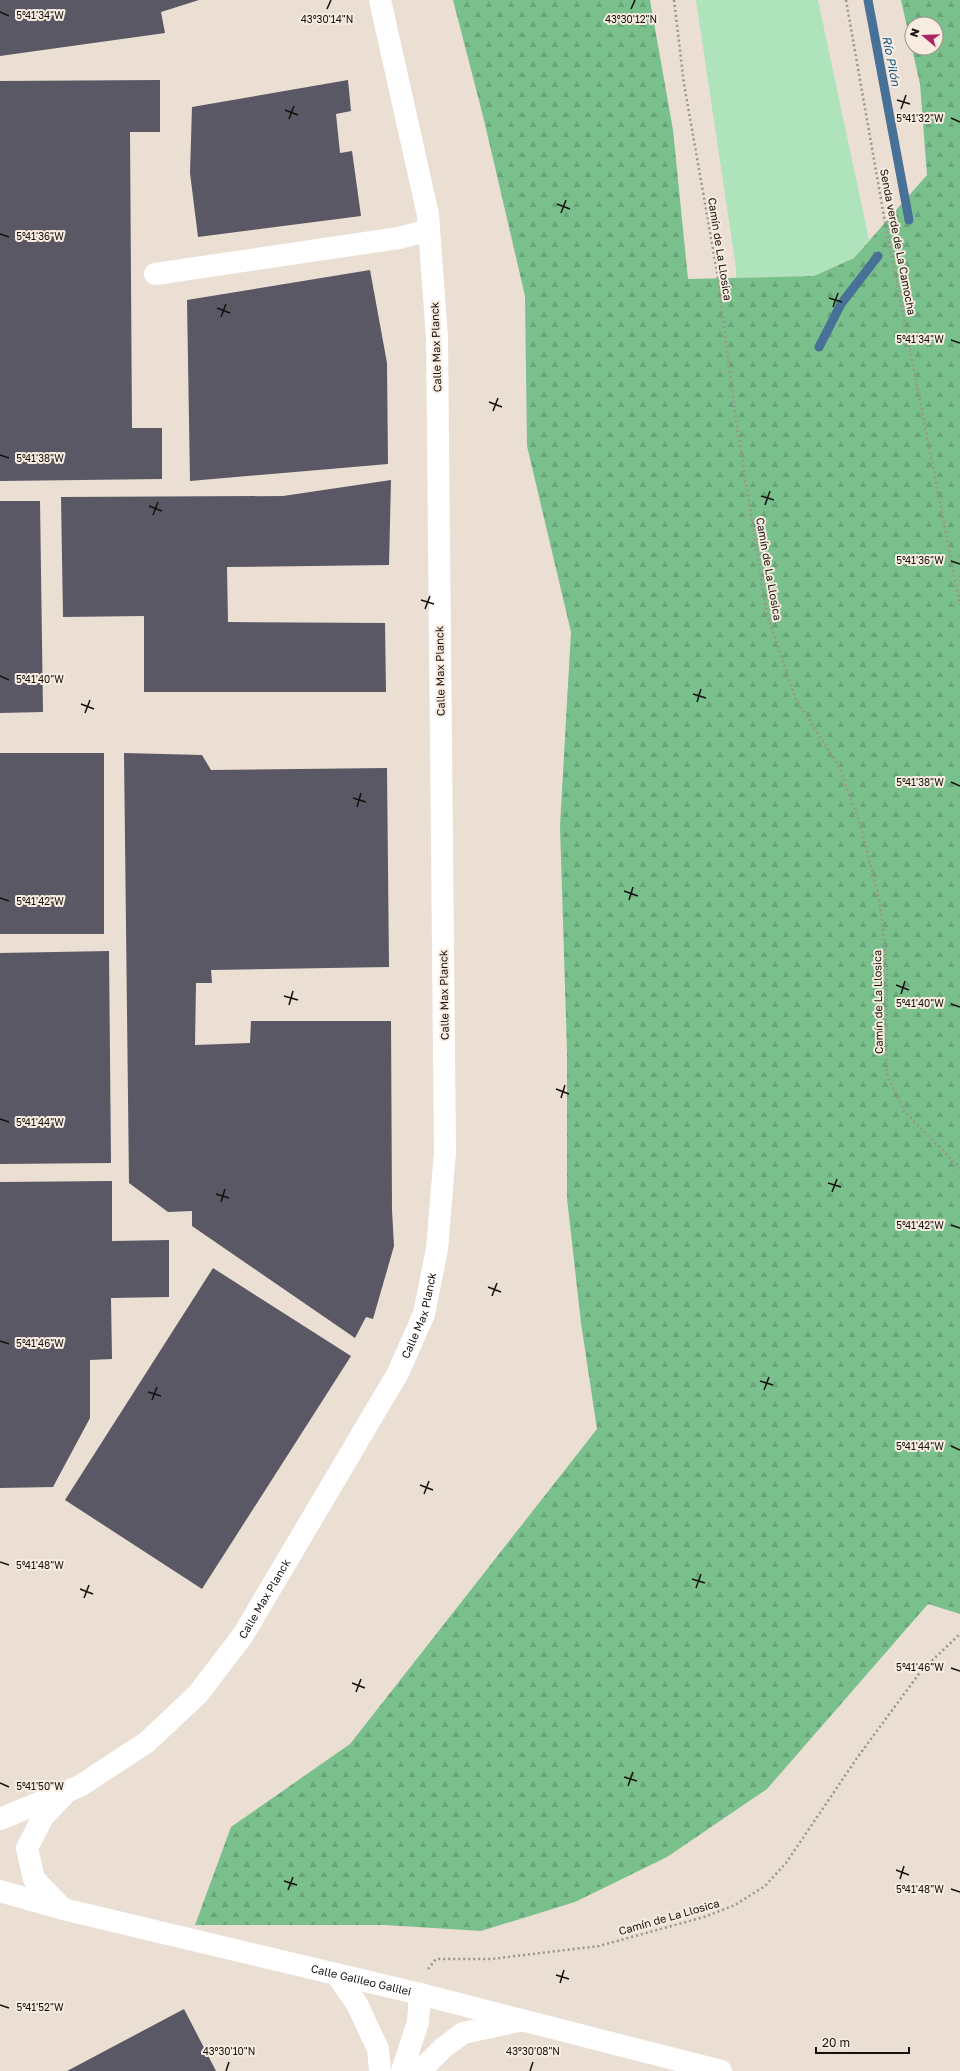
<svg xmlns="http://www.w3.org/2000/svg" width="960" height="2071" font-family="'Golos Text',sans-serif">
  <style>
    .grass { fill: #afe3bc }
    .forest { fill: url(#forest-firs); fill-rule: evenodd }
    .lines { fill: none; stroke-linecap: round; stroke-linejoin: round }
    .stream { stroke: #477196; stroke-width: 9 }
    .building { fill: #5a5865 }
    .path { stroke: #9e948c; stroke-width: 2.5; stroke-dasharray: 2 3; stroke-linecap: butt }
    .minor { stroke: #fff; stroke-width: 22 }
    .ticks { fill: none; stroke: #15110d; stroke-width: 1.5 }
    .labels { text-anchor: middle; stroke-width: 4; stroke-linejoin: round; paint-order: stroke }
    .street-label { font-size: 11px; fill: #15110d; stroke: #f8ece0 }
    .water-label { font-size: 12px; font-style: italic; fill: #0c5588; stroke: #f8ece0 }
    .ticks-label { font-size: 10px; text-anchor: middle; fill: #15110d; stroke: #f8ece0; stroke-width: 4; stroke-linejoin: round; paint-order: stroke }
  </style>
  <defs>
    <pattern id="forest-firs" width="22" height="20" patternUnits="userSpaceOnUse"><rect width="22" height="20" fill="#79c08d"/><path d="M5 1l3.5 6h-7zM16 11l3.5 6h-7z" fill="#68a478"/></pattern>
  </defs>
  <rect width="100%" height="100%" fill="#ebded3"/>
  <path class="grass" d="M696 0H818L869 240 854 258 814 276 736 278V268Z"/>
  <path class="forest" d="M453 0H650L673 130 688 279 814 276 854 258 927 175 920 84 901 0H960V1614L928 1604 767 1789 667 1857 575 1902 481 1931 385 1925H195L231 1827 350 1744 597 1429 581 1323 567 1198V1051L560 826 571 632 527 446 525 296 484 120ZM912 24H936V48H912Z"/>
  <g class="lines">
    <path class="stream" d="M868 0 909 220
      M819 347 841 304 878 256"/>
  </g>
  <path class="building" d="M0 0H199L161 12 165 33 0 56Z
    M160 80V132H130L132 428H162V479L0 481V81Z
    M348 80 351 111 336 114 340 153 352 151 361 216 198 237 190 173 192 107Z
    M370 270 387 363 388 464 190 481 187 300Z
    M391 480 389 565 227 567 228 622 385 623 386 692H144V616L63 617 61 497 283 496Z
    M0 501H40L43 712 0 713Z
    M0 753H104V934H0Z
    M124 753 202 755 211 770 387 768 389 967 211 970 212 983H196L195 1045 250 1043 251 1021H391L392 1210 394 1246 373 1319 366 1317 355 1338 192 1226V1211L168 1212 129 1183Z
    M109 951 111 1163 0 1164V953Z
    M112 1181V1241L169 1240V1297L111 1298 112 1359 90 1360V1418L53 1487 0 1488V1182Z
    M213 1268 351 1356 202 1589 65 1500Z
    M184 2009 216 2071H67Z"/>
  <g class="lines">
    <path class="path" d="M674 0 684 84 717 272 736 421 767 614 796 700 839 766 861 827 880 903 887 966 886 1041 887 1074 904 1111 960 1168
      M846 0 886 228 960 605
      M428 1969 436 1959H491L599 1946 704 1917 735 1905 765 1886 786 1863 857 1758 921 1671 960 1634"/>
    <g class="minor">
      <path d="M155 274 399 238 429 230"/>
      <path id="s1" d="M0 1819 80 1786 147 1742 198 1694 243 1635 398 1373 424 1314 437 1249 445 1152 437 337 428 215 380 0"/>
      <path id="s2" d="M0 1891 63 1909 420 1994 721 2071"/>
      <path d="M62 1908 34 1879 27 1848 43 1817 63 1796"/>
      <path d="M336 1974 357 2004 378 2049 380 2071"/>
      <path d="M402 2071 418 2022 420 1994"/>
      <path d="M420 2071 443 2048 463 2033 519 2021"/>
    </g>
  </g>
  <path class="ticks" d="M327 9 331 0M631 9 635 0M0 12 9 16M897 100 910 104M901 109 906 95M285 110 298 115M951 118 960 122M289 119 294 106M557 204 570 209M561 213 566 200M0 234 9 237M829 298 842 302M833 307 838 293M217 308 230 313M221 317 226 304M951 340 960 343M489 402 502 407M493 411 498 398M0 455 9 458M761 496 774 500M765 505 770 491M149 506 162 511M153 515 158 502M951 561 960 564M421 600 434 604M425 609 430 596M0 676 9 680M693 694 706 698M697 702 701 689M81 704 94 709M85 713 90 700M951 782 960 786M353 798 366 802M357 807 361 793M624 891 638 896M0 898 9 901M629 900 633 887M896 985 909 990M901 994 905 981M284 996 298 1000M951 1004 960 1007M289 1005 293 991M556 1089 569 1094M561 1098 565 1085M0 1119 9 1122M828 1183 841 1187M832 1192 837 1179M216 1194 229 1198M221 1202 225 1189M951 1225 960 1228M488 1287 501 1292M492 1296 497 1283M0 1341 9 1344M760 1381 773 1385M764 1390 769 1377M148 1392 161 1396M152 1400 157 1387M951 1446 960 1450M420 1485 433 1490M424 1494 429 1481M0 1562 9 1565M692 1579 705 1583M696 1588 701 1574M80 1589 93 1594M84 1598 89 1585M951 1668 960 1671M352 1683 365 1688M356 1692 361 1679M624 1777 637 1781M0 1783 9 1787M628 1786 633 1772M896 1870 909 1875M900 1879 904 1866M284 1881 297 1885M951 1889 960 1892M288 1890 293 1877M556 1975 569 1979M560 1983 564 1970M0 2005 9 2008M226 2071 229 2062M530 2071 533 2062"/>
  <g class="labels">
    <g class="street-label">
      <text transform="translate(898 242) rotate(79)" y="4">Senda verde de La Camocha</text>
      <text transform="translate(720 249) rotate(81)" y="4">Camín de La Llosica</text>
      <text transform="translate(436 347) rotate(-92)" y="4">Calle Max Planck</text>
      <text transform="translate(769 569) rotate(80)" y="4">Camín de La Llosica</text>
      <text transform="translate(440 671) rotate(-91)" y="4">Calle Max Planck</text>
      <text transform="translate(444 995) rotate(-91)" y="4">Calle Max Planck</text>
      <text transform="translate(878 1002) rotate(-91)" y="4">Camín de La Llosica</text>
      <text dy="4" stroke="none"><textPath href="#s1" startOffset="677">Calle Max Planck</textPath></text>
      <text dy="4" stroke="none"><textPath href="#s1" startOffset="353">Calle Max Planck</textPath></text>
      <text transform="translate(669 1917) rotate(-16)" y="4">Camín de La Llosica</text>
      <text dy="4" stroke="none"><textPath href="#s2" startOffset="372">Calle Galileo Galilei</textPath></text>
    </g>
    <g class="water-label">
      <text transform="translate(891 61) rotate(79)" y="4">Río Pilón</text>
    </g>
  </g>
  <g class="ticks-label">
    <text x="40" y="19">5°41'34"W</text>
    <text x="327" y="23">43°30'14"N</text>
    <text x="631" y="23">43°30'12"N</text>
    <text x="920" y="122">5°41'32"W</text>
    <text x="40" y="240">5°41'36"W</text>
    <text x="920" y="343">5°41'34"W</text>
    <text x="40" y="462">5°41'38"W</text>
    <text x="920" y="564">5°41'36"W</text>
    <text x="40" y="683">5°41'40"W</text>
    <text x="920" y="786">5°41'38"W</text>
    <text x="40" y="905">5°41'42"W</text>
    <text x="920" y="1007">5°41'40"W</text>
    <text x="40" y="1126">5°41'44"W</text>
    <text x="920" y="1229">5°41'42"W</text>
    <text x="40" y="1347">5°41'46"W</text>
    <text x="920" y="1450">5°41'44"W</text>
    <text x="40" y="1569">5°41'48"W</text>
    <text x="920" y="1671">5°41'46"W</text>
    <text x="40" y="1790">5°41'50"W</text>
    <text x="920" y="1893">5°41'48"W</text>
    <text x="40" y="2011">5°41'52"W</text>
    <text x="229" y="2055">43°30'10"N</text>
    <text x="533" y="2055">43°30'08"N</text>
  </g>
  <g transform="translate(924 36) rotate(289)"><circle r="19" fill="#f8ece0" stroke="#9d948c"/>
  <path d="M0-3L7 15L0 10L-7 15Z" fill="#ad2365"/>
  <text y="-6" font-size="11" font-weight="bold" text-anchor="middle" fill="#15110d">N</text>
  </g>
  <path d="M816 2047v6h93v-6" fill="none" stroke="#15110d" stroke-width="2"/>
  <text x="822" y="2047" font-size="12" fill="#15110d" stroke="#f8ece0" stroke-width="3" paint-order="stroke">20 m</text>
</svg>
